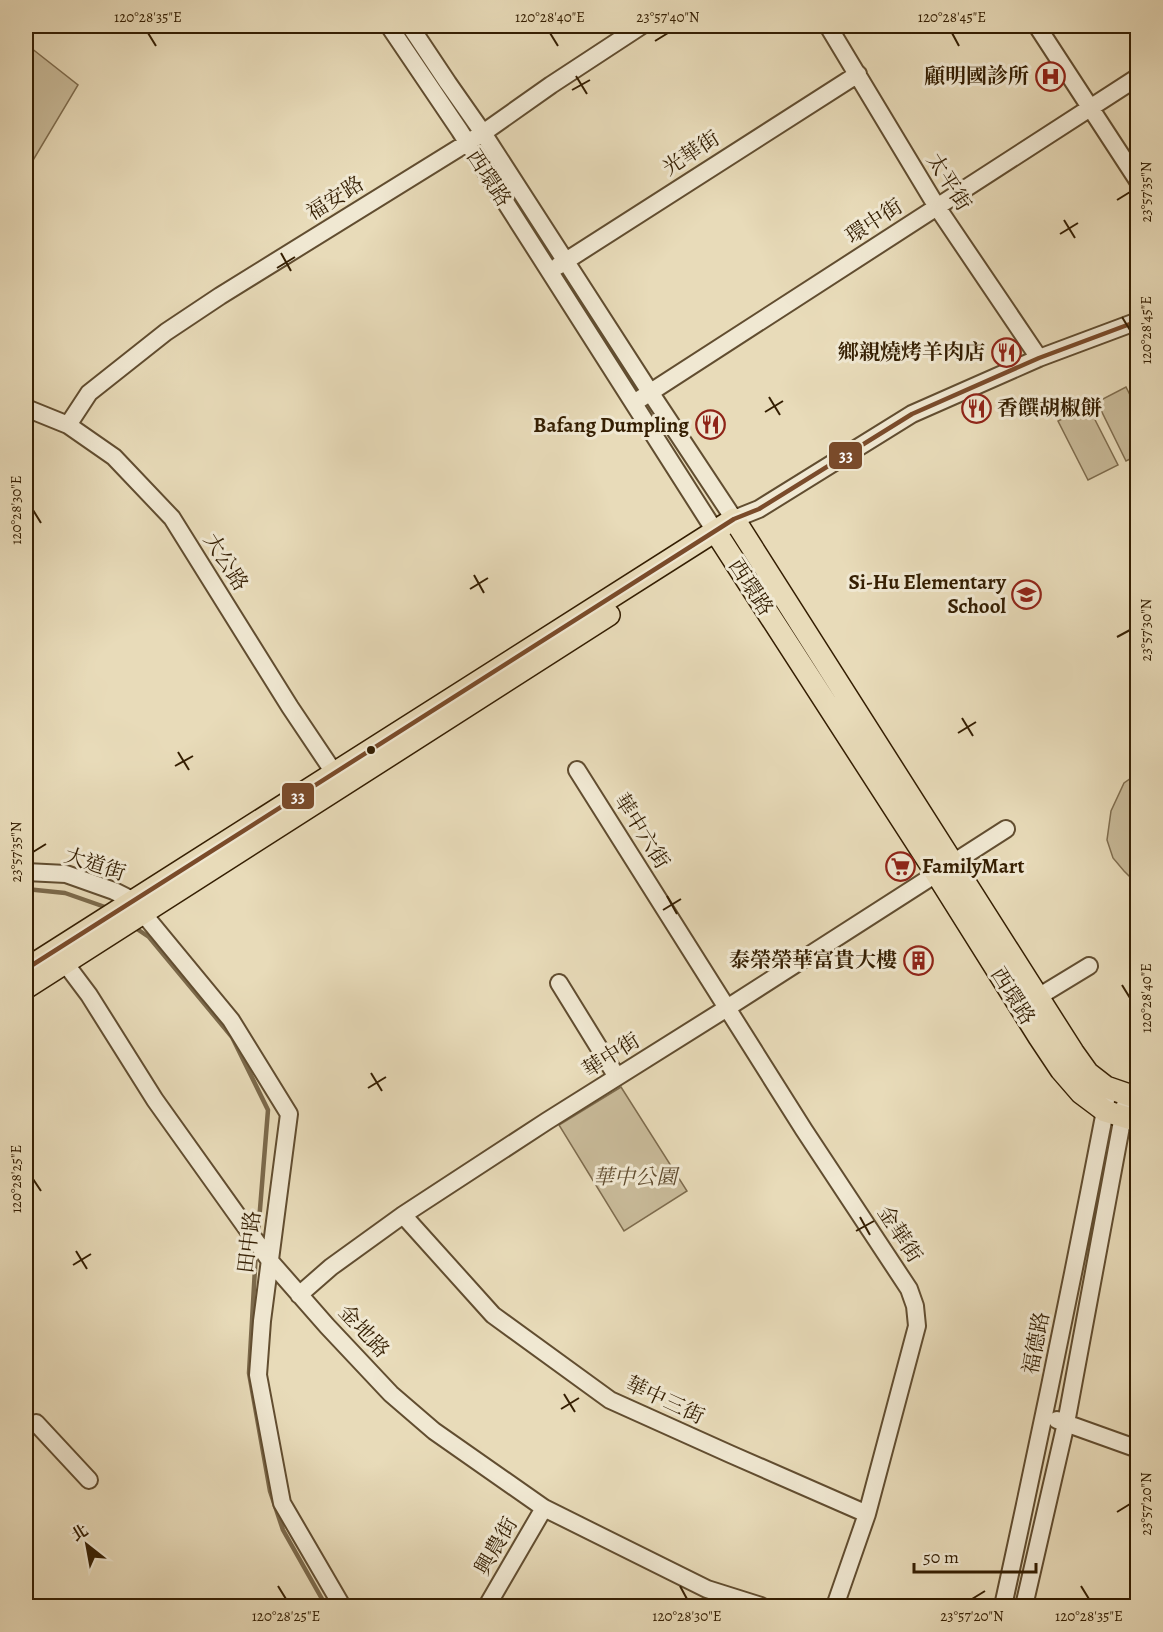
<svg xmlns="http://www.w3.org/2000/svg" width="1163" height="1632" font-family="Alegreya,'Noto Serif TC',serif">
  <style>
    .green { fill: #c9bb9a; stroke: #7e6c4e; stroke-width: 1.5 }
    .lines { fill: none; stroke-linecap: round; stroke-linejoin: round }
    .stream { stroke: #7b694b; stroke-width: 4.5 }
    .minor-casing { stroke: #614d30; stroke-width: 20 }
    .major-casing { stroke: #341e02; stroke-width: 24 }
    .minor { stroke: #f0e8d2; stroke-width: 16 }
    .major { stroke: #e8dbb9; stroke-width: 21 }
    .bus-1-casing { stroke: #f0e8d2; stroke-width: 9 }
    .bus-1 { stroke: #7a4b2a; stroke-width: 4.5 }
    .ticks { fill: none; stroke: #341e02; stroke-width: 2 }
    .bus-dot { fill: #341e02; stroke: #f0e8d2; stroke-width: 2 }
    .labels { text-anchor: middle; stroke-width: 6; stroke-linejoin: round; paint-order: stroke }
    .poi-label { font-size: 21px; font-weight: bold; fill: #341e02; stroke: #f0e8d2; text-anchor: end }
    .street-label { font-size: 21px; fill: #341e02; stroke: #f0e8d2 }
    .park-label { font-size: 21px; font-style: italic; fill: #614d30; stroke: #f0e8d2 }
    .line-badge { stroke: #f0e8d2; stroke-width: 2 }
    .badge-label { font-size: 16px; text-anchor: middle; font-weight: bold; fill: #fff }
    .neatline { fill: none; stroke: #341e02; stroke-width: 2 }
    .ticks-label { font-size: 15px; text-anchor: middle; fill: #341e02 }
  </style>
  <rect width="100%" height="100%" fill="#e8dbb9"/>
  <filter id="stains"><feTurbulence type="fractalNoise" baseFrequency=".00333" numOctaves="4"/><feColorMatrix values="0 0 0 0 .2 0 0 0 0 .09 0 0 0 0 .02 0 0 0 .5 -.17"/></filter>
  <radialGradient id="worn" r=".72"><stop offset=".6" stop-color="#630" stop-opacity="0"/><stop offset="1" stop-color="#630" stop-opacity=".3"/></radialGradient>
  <path class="green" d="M26 44 78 85 26 172Z
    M1126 387 1137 409 1138 455 1126 461 1097 402Z
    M1088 406 1118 465 1088 480 1058 421Z
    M1137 774V882L1133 880 1124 871 1113 858 1107 840 1111 811 1124 783Z
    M621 1087 687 1191 624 1231 559 1125Z"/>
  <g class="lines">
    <path class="stream" d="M26 889 65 893 105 907 109 910
      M134 927 149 937 232 1037 268 1110 258 1234
      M256 1251 249 1373 270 1491 283 1530 326 1606"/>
    <defs>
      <path id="minor" d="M389 26 460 131 715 531
        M410 26 448 83 483 133 650 392 734 519 759 509 912 414 1039 358 1138 321
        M828 26 937 207 1039 358
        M1037 26 1138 181
        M558 266 858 74
        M640 399 1138 77
        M26 408 68 425 114 457 172 518 290 707 341 783
        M68 425 89 393 166 332 220 296 483 133 551 85 641 26
        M577 770 804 1130 909 1289 915 1306 917 1326 867 1514
        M26 872 66 874 114 891 132 900 231 1020 289 1114 262 1321 258 1375 282 1503 342 1606
        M59 955 89 995 155 1100 270 1261 327 1326 391 1394 434 1431 544 1508 707 1589 761 1606
        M559 983 617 1077
        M1038 997 1089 966
        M403 1215 493 1315 610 1400 730 1454 867 1514 835 1606
        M299 1295 331 1267 403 1215 547 1121 727 1008 1006 829
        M1057 1420 1138 1449
        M36 1423 89 1480
        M487 1606 544 1508
        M1003 1606C1039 1442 1073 1277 1105 1111L1106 1100
        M1024 1606 1066 1423 1125 1105"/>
      <path id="major" d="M715 531 936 873 1039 1037 1061 1070 1081 1093 1105 1111 1138 1121
        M26 969 734 519 1073 1052 1088 1073 1106 1087 1138 1098
        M26 988 609 615"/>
    </defs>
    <use href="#minor" class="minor-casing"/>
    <use href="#major" class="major-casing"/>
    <use href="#minor" class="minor"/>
    <use href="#major" class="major"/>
    <defs>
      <path id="bus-1" d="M26 969 734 519 759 509 912 414 1039 358 1138 321"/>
    </defs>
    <use href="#bus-1" class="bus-1-casing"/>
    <use href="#bus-1" class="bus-1"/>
  </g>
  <path class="ticks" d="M148 33 156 46M550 33 558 46M952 33 959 46M655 41 668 33M576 76 587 94M572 90 590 80M1117 200 1130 192M1064 220 1075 238M1060 234 1078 223M281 253 291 271M277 268 295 257M1122 317 1130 330M769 397 780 415M765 412 783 401M33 510 41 523M474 575 484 593M470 589 488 578M1117 637 1130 630M962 718 973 736M958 733 976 722M178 752 189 770M175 766 193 756M33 852 46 844M667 896 677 914M663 910 681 899M1122 985 1130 998M371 1073 382 1091M368 1088 386 1077M33 1179 41 1191M860 1217 870 1235M856 1231 874 1221M76 1251 87 1269M73 1265 91 1254M564 1394 575 1412M561 1409 579 1398M1117 1512 1130 1504M278 1586 286 1599M680 1586 687 1599M1081 1586 1089 1599M972 1599 985 1591"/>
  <defs>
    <symbol id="hospital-ring" viewBox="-11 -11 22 22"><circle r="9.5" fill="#f0e8d2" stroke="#8f2418" stroke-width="1.5"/><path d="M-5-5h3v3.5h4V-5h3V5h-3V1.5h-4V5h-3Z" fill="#8f2418"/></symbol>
    <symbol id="restaurant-ring" viewBox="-11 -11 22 22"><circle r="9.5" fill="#f0e8d2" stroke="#8f2418" stroke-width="1.5"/><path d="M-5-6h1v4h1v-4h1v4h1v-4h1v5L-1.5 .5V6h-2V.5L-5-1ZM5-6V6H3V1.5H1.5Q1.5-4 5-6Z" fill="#8f2418"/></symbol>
    <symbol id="school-ring" viewBox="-11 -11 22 22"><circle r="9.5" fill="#f0e8d2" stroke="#8f2418" stroke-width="1.5"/><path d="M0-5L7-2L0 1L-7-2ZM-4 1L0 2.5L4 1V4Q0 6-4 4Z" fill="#8f2418"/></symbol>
    <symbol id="supermarket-ring" viewBox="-11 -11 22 22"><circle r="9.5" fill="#f0e8d2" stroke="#8f2418" stroke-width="1.5"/><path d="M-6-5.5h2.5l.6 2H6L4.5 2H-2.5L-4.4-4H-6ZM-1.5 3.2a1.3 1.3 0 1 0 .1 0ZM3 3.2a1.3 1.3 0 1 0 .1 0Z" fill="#8f2418"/></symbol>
    <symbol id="building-ring" viewBox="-11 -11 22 22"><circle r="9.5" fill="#f0e8d2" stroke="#8f2418" stroke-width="1.5"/><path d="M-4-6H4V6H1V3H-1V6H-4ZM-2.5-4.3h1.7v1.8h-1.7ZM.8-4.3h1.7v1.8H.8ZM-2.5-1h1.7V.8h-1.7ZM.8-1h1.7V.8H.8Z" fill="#8f2418"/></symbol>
  </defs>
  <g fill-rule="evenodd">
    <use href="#hospital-ring" x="1034" y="60" width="33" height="33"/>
    <use href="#restaurant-ring" x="990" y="336" width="33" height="33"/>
    <use href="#restaurant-ring" x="960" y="392" width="33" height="33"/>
    <use href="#restaurant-ring" x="694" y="408" width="33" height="33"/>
    <use href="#school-ring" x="1010" y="578" width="33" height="33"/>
    <use href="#supermarket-ring" x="884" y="850" width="33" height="33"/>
    <use href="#building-ring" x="902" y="944" width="33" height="33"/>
  </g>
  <circle class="bus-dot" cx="371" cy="750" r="5"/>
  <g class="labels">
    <g class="poi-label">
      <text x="1029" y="83">顧明國診所</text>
      <text x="985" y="359">鄉親燒烤羊肉店</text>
      <text x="997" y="415" text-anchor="start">香饌胡椒餅</text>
      <text x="689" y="432">Bafang Dumpling</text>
      <text x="1006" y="589">Si-Hu Elementary<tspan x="1006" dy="24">School</tspan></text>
      <text x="922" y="873" text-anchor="start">FamilyMart</text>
      <text x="897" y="967">泰榮榮華富貴大樓</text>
    </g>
    <g class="street-label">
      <text transform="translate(691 153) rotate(-33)" y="7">光華街</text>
      <text transform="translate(489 178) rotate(57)" y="7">西環路</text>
      <text transform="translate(949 182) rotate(58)" y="7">太平街</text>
      <text transform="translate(335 198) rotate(-32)" y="7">福安路</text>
      <text transform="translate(874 221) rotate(-33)" y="7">環中街</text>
      <text transform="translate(226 562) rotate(58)" y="7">大公路</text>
      <text transform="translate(751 587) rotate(57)" y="7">西環路</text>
      <text transform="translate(642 831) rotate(58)" y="7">華中六街</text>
      <text transform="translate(95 864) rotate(18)" y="7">大道街</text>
      <text transform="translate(1013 996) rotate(58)" y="7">西環路</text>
      <text transform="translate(611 1055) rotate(-32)" y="7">華中街</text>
      <text transform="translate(900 1234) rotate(57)" y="7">金華街</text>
      <text transform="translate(249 1242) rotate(-83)" y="7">田中路</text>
      <text transform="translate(364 1331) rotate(47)" y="7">金地路</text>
      <text transform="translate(1036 1343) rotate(-79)" y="7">福德路</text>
      <text transform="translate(665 1400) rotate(25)" y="7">華中三街</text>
      <text transform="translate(496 1546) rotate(-60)" y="7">興農街</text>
    </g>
    <g class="park-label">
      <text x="635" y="1184">華中公園</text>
    </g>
  </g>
  <g class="line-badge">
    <rect x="828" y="441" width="35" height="29" rx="6" fill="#7a4b2a"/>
    <rect x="281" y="782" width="34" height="28" rx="6" fill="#7a4b2a"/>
  </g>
  <g class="badge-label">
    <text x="846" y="461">33</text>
    <text x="298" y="802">33</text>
  </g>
  <rect width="1163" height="1632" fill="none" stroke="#e8dbb9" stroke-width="66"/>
  <g transform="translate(87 1545) rotate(329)" stroke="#f0e8d2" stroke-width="4.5" paint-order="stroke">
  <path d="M0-4.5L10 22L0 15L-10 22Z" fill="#341e02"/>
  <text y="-9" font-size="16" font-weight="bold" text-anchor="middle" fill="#341e02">北</text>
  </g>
  <path d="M914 1563v9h122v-9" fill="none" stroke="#341e02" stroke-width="3"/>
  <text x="923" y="1563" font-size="18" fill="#341e02" stroke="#f0e8d2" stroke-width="4.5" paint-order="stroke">50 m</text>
  <rect x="33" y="33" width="1097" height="1566" class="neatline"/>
  <g class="ticks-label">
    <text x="148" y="22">120°28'35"E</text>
    <text x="550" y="22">120°28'40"E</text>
    <text x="668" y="22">23°57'40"N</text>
    <text x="952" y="22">120°28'45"E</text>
    <text transform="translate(1146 192) rotate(-90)" y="5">23°57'35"N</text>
    <text transform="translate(1146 330) rotate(-90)" y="5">120°28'45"E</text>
    <text transform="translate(16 510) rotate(-90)" y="5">120°28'30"E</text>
    <text transform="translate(1146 630) rotate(-90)" y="5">23°57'30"N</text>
    <text transform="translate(16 852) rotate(-90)" y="5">23°57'35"N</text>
    <text transform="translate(1146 998) rotate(-90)" y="5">120°28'40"E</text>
    <text transform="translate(16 1179) rotate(-90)" y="5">120°28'25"E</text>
    <text transform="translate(1146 1504) rotate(-90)" y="5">23°57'20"N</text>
    <text x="286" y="1621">120°28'25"E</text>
    <text x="687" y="1621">120°28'30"E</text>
    <text x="972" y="1621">23°57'20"N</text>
    <text x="1089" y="1621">120°28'35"E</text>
  </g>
  <rect width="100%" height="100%" filter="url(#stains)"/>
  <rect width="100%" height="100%" fill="url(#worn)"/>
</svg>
